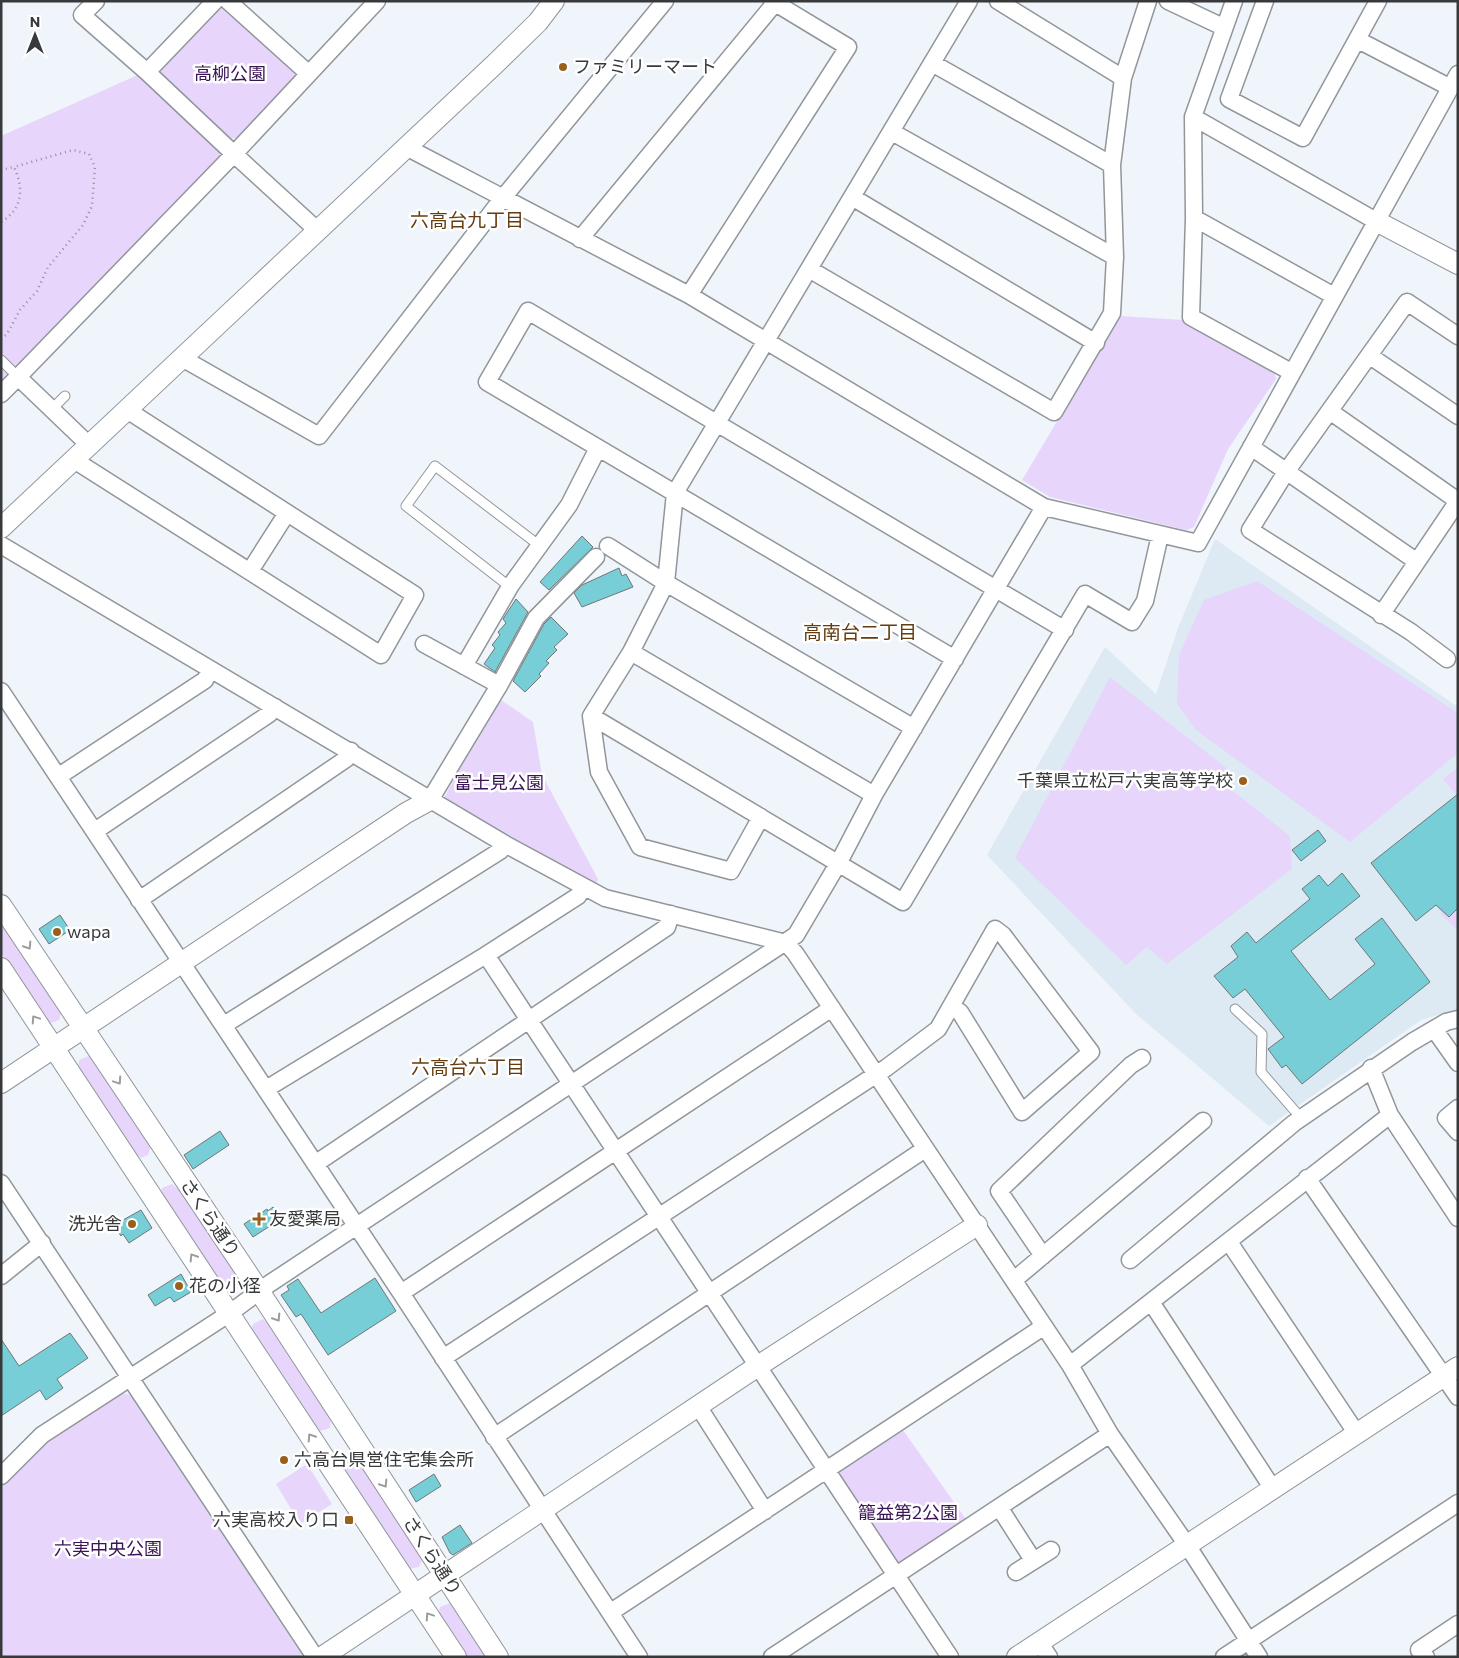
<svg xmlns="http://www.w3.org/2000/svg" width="1459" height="1658" font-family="Commissioner,'Noto Sans JP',sans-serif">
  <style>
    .built { fill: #ddeaf3 }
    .green { fill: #e7d5fb }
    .building { fill: #78ced6; stroke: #707777 }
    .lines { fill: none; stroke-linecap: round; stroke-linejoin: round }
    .service-casing { stroke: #91969a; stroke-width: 11 }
    .minor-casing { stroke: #91969a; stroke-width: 19 }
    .tertiary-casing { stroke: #91969a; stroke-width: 22 }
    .path { stroke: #8f9396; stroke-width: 2.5; stroke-dasharray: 1 4; stroke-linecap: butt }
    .service { stroke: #fff; stroke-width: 9 }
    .minor { stroke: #fff; stroke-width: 16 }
    .tertiary { stroke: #fff; stroke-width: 20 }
    .oneway { stroke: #9b9c9d }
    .poi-dot { fill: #98601c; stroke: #fff; stroke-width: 2 }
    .labels { text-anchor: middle; stroke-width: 5; stroke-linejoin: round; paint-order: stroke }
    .poi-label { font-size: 18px; fill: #37393b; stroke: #fff; text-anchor: start }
    .park-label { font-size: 18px; fill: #3a1456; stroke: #fff }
    .street-label { font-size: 18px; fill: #37393b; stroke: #fff }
    .neighbourhood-label { font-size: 19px; fill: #643d0e; stroke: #fff }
  </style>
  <rect width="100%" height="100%" fill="#eff5fa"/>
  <path class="built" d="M1215 539 1458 707V1009L1421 1020 1269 1126 1136 1014 987 855 1105 647 1156 694 1178 628Z"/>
  <path class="green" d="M230 7 295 66 297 77 238 138 228 139 162 76 160 66 216 9Z
    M140 74 218 145 220 159 1 383V136Z
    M1120 316 1183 320 1274 371 1276 379 1228 449 1194 527 1186 530 1050 497 1022 480Z
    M1257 581 1458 713V753L1350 842 1196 730 1177 704 1179 655 1204 600Z
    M1110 677 1229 770V788L1290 836 1292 869 1167 964 1147 947 1126 965 1015 858Z
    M498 698 533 722 542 775 598 879 595 887 506 837 444 798Z
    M1458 768V797L1443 779Z
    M1457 894 1458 895V931L1441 914 1439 908Z
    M1 916 62 1011 59 1020 51 1023 45 1020 1 953Z
    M89 1056 94 1058 151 1146 148 1155 141 1158 135 1154 78 1069 79 1060Z
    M172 1184 183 1193 236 1274 233 1284 225 1287 219 1283 161 1197 162 1188Z
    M263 1319 273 1329 331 1418 330 1428 320 1431 313 1426 251 1332 253 1324Z
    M122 1393 136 1396 302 1650 301 1657H1V1488L27 1458 48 1441Z
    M898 1423 970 1525 896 1575 827 1470Z
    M351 1455 356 1457 423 1558 419 1567 409 1569 340 1468 341 1459Z
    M307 1464 332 1504 300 1524 276 1484Z
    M450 1603 454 1605 489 1657H465L438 1616 440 1607Z"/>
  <path class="building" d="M582 536 593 547 549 590 540 582Z
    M619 568 622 576 626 574 633 587 582 607 574 593 582 585Z
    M516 599 528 612 495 672 484 664 495 648 492 645 500 635 498 632 506 623 503 619Z
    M551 617 568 634 554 647 557 650 546 661 549 663 539 674 541 676 525 692 513 681 544 624Z
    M1458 794V908L1449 917 1436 905 1416 921 1371 863Z
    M1318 830 1326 841 1301 861 1292 850Z
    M1342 873 1360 896 1291 951 1330 1000 1375 964 1355 939 1382 918 1430 982 1302 1084 1286 1065 1282 1068 1268 1049 1284 1037 1245 989 1233 998 1214 976 1238 957 1231 946 1247 932 1256 943 1310 899 1302 889 1319 875 1328 886Z
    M60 915 70 930 49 944 39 929Z
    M220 1131 229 1145 193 1169 184 1155Z
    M273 1207 281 1219 253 1237 244 1224 267 1209 268 1211Z
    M141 1210 152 1228 129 1243 123 1234 121 1236 114 1225Z
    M181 1274 191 1292 174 1302 170 1297 155 1306 148 1295Z
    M375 1278 396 1311 328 1355 301 1314 296 1317 281 1295 289 1290 287 1286 298 1279 321 1313Z
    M70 1333 88 1358 57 1379 63 1388 46 1400 40 1390 1 1416V1339L19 1366Z
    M434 1474 441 1486 416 1502 409 1490Z
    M460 1525 472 1543 453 1555 450 1553 442 1537Z"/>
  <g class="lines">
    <defs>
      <path id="service" d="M1 360 18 377
        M52 409 65 396
        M510 587 406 506 435 466 540 546
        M1235 1009 1262 1034 1261 1072 1301 1118"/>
      <path id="minor" d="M96 1 82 15 147 72
        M215 1 147 72 234 154 377 1
        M228 1 309 74
        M998 1 1123 78
        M1168 1 1223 27
        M1234 1 1193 117 1194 218 1191 317 1291 372
        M1265 1 1229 99 1303 138 1378 1
        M1358 40 1449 87
        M932 63 1112 165
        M1193 117 1376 221
        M892 132 1115 257
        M406 147 689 295 1044 507 1198 543 1458 74
        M852 197 1096 343
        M1194 218 1334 296
        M580 239 775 3
        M809 269 1054 412 1112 313 1115 257 1112 165 1123 78 1148 1
        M689 295 848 47 772 1
        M1370 356 1458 416
        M182 358 319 436 502 199 665 1
        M1 394 18 377
        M1331 412 1458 501
        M89 445 18 377 234 154 317 230
        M1251 447 1416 561
        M74 460 381 655 415 595 127 410
        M1 545 505 844 605 898 786 943 795 953 1070 1365 1110 1434 1187 1545 1259 1657
        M608 546 666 583 914 728
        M250 571 287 513
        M1381 615 1458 501
        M424 644 499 685
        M631 652 874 795
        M955 659 487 382 528 311 1065 630
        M1447 659 1411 632 1250 530 1286 472 1407 302 1458 336
        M464 666 511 585 569 505 598 448
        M1 691 401 1293 639 1657
        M591 716 903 902 1085 594 1132 622 1145 601 1160 535
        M59 776 205 680 210 670
        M430 800 500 684 536 618 596 557
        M761 817 731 871 640 847 599 772 591 716 631 652 666 583 675 493 969 1
        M95 831 269 714 275 707
        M139 900 346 759 351 751
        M486 955 950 1657
        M224 1025 500 851 505 844
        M1434 1029 1458 1063
        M1371 1068 1390 1115 1458 1218
        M266 1089 486 955 578 896 583 888
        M1458 1108 1446 1118 1458 1132
        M315 1164 667 927 671 914
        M1307 1178 1458 1397
        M1 1183 315 1657
        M1229 1242 1357 1434
        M1043 1256 999 1191 1131 1065 1142 1058
        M1130 1260 1294 1123 1412 1042 1446 1022 1458 1019
        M1 1276 42 1243
        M1014 1280 1203 1121
        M401 1293 832 1008
        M1151 1302 1273 1489
        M443 1358 886 1068 938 1029 995 929 1003 935 1091 1052 1022 1112 960 1012 951 1007
        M1070 1365 1390 1115
        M698 1406 765 1511
        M494 1437 925 1149
        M1 1476 42 1435 230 1313 269 1284 796 935 839 862 874 795 1044 507
        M999 1507 1033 1560
        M1016 1572 1051 1550
        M611 1612 1043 1327
        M1039 1642 1049 1657
        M772 1657 1110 1434
        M1224 1657 1458 1503
        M1426 1657 1419 1650 1458 1624"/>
      <path id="tertiary" d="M1376 221 1458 264
        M1 528 495 64 538 22 554 1
        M1 905 250 1277 498 1657
        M1 968 456 1657
        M1 1083 406 813 430 800
        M322 1657 758 1366 977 1225
        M1017 1657 1458 1367"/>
    </defs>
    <use href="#service" class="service-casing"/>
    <use href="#minor" class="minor-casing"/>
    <use href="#tertiary" class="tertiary-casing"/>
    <path class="path" d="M1 170 14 167C24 188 23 209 1 222
      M1 339 7 334 20 310 37 291 48 267 83 225 92 206 95 167 89 154 73 150 14 167"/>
    <use href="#service" class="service"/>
    <use href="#minor" class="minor"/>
    <use href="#tertiary" class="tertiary"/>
  </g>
  <defs><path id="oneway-chevron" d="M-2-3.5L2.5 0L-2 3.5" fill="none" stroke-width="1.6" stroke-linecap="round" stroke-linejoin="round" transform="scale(1.25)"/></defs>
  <g class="oneway">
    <use href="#oneway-chevron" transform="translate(28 946) rotate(57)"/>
    <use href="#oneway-chevron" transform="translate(35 1019) rotate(-124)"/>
    <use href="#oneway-chevron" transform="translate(118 1081) rotate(56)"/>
    <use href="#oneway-chevron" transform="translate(193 1257) rotate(-123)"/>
    <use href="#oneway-chevron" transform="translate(277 1318) rotate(57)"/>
    <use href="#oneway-chevron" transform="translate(311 1437) rotate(-123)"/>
    <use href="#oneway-chevron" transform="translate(384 1484) rotate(57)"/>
    <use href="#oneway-chevron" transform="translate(429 1616) rotate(-124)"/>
  </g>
  <g class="poi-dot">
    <circle cx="563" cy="67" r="5"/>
    <circle cx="1243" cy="781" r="5"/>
    <circle cx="57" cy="932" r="5"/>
    <path d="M256.5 1211.5h5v5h5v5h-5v5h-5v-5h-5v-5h5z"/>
    <circle cx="132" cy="1224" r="5"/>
    <circle cx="179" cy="1286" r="5"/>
    <circle cx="284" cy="1460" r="5"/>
    <rect x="344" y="1515" width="10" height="10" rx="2.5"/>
  </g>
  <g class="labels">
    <g class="poi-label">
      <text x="573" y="73">ファミリーマート</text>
      <text x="1233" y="787" text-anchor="end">千葉県立松戸六実高等学校</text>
      <text x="67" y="938">wapa</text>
      <text x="269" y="1225">友愛薬局</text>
      <text x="122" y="1230" text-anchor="end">洗光舎</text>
      <text x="189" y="1292">花の小径</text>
      <text x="294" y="1466">六高台県営住宅集会所</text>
      <text x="339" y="1526" text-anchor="end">六実高校入り口</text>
    </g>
    <g class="park-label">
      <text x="230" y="80">高柳公園</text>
      <text x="499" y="789">富士見公園</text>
      <text x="908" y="1519">籠益第2公園</text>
      <text x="108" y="1555">六実中央公園</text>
    </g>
    <g class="street-label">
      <text transform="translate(210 1218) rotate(56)" y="6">さくら通り</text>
      <text transform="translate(432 1556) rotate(57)" y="6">さくら通り</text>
    </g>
    <g class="neighbourhood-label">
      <text x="467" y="227">六高台九丁目</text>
      <text x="860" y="639">高南台二丁目</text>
      <text x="468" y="1074">六高台六丁目</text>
    </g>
  </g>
  <rect width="1459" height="1658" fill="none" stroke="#37393b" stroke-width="5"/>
  <g transform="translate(35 35)" stroke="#ffffff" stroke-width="4" paint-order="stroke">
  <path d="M0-4L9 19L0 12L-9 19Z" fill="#37393b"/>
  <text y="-8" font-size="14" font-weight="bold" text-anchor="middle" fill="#37393b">N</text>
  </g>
</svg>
